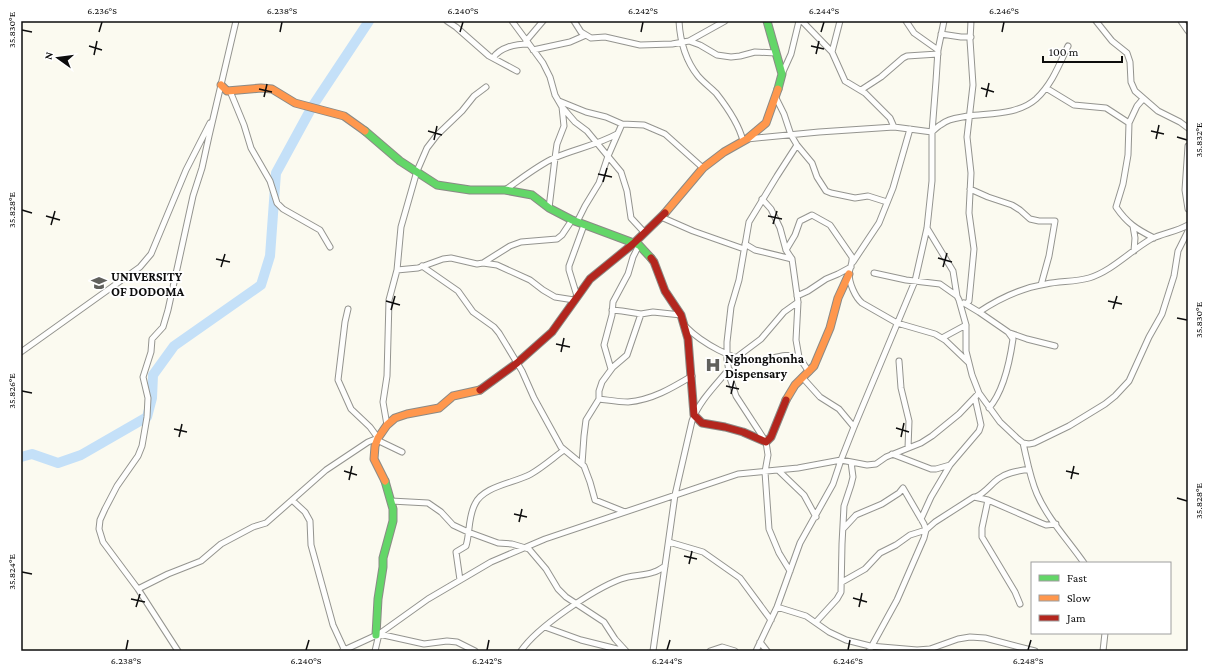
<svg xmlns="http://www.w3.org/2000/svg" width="1209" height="672" font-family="'Crimson Pro',serif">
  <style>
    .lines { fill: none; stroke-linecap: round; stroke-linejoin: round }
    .river { stroke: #c4e0f8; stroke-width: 10 }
    .street-casing { stroke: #94948f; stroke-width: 7 }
    .fast-casing { stroke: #8b8a86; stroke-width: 9 }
    .slow-casing { stroke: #8b8a86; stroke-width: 9 }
    .jam-casing { stroke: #8b8a86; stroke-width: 9 }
    .street { stroke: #fefefd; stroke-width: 5 }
    .fast { stroke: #63d668; stroke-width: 7 }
    .slow { stroke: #ff974d; stroke-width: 7 }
    .jam { stroke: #b3261e; stroke-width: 7 }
    .ticks { fill: none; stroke: #0d0d0d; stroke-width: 1.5 }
    .labels { text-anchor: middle; stroke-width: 4; stroke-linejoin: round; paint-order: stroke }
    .poi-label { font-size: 13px; font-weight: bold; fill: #0d0d0d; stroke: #fff; text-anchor: start }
    .neatline { fill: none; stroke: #0d0d0d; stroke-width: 1.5 }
    .ticks-label { font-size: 10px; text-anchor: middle; fill: #0d0d0d }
  </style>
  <rect width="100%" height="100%" fill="#fbfaf0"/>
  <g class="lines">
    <path class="river" d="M21 457 32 454 58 463 81 455 147 417 152 398 153 375 174 346 261 285 270 256 276 173 312 107 369 21"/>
    <defs>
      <path id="street" d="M447 21 456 27 489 56 517 71
        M512 21 543 63 550 77 555 95 562 107 575 122 587 131 621 172 627 191 631 218 644 232
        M574 21 581 32 586 35
        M679 21C680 40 686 61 698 76 703 82 710 87 716 93 727 107 739 124 743 141
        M802 21 832 52 845 81 865 93 890 118 894 127
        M906 21 914 33 938 50
        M1096 21 1112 41 1127 53 1130 62 1131 82 1135 91 1158 111 1180 122 1188 128
        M1181 21 1188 31
        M941 34 961 37H971
        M526 41 543 21
        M689 41 725 21
        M533 50 570 42 586 35 591 38 605 37 640 45 672 44 689 41 700 45 717 55 731 57 740 56 755 52 776 53
        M832 52 840 21
        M493 58C500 47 516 44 528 44
        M782 74 791 54 799 21
        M1046 88 1074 105 1106 108 1129 123
        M861 90 881 77 903 58 907 56 938 54
        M230 91 244 125 251 148 270 181 277 203 283 209 320 230 330 247
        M776 98 784 114 791 135 797 145 812 163 817 177 826 191 831 193 855 198 868 196 887 202
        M1143 99 1137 106 1129 123 1128 155 1123 184 1116 207C1127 223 1136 229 1154 238
        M559 101 586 112 606 117 622 124 644 125 665 134 703 168
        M747 139 819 132 894 127 932 132C935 129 938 126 942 124 949 118 959 118 968 116 990 113 1018 115 1036 99 1052 84 1059 65 1068 46
        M1188 146 1185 190 1188 209
        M970 189 988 197 1012 205 1020 210 1030 219 1039 221H1055L1049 256 1041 285
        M505 190C521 179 537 166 554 158 575 149 597 145 617 134
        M762 199 771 209 780 228 786 250 792 259 798 302 796 340 799 357 809 372
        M549 208 555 158 557 144 564 126 562 107
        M661 217 693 231 744 249
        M577 222 585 206 599 183 608 156 622 124
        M1133 226 1135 238 1134 251
        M927 228 953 271 957 296
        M745 244 755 250 792 259
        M786 250 795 235 800 221 812 215 830 225 852 257C853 263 850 267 849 273 849 283 855 297 862 303L897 323 935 334 945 340 968 362
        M853 262 879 223 893 188 910 129
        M483 263 510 246 521 242 557 239 562 235 572 220
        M422 266 458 291 473 312 494 327 499 333 522 371 534 398 561 447 584 466 590 482 595 500 625 512
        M397 270 418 268 443 259 451 258 477 264 483 263 497 265 530 280 543 290 555 297 574 300
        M874 273 906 280 940 284 957 296 959 300 966 325V351L972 375 979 393 1000 422 1018 439 1023 443 1029 444 1034 443 1069 426 1105 404 1115 396 1129 381 1149 337 1162 314 1174 276 1178 251 1188 231
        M577 296 569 270V266L584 225
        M797 296 808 291 826 279 838 274 851 267
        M964 303 979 312C1000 298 1021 288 1046 284 1060 281 1075 282 1089 278 1112 271 1130 251 1151 239 1163 233 1176 232 1188 225
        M966 304 969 301 974 249 969 213 971 173 967 137 973 85 970 40 971 21
        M612 310 622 311 641 314 653 312 681 315
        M979 312 1008 332 1013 339C1010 360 1003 392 989 408
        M686 327C701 342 734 362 757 361 771 360 785 352 799 357
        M1010 333 1027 339 1055 346
        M942 338 966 325
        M21 352 140 267 151 254 186 170 210 123
        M899 361 901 388 909 421 908 448
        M728 362 737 357 761 339 784 312 798 302
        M611 369 604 345 612 315 613 302 628 274 633 257 639 245
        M802 377 820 397 839 409 854 427
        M599 399C608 400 618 402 628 402 652 400 672 388 692 376
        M387 425 383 402 387 376 389 300 397 270 401 227 417 171 427 148 437 135 462 111 474 96 486 87
        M377 440 402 452
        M1023 443C1027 460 1030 478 1037 494 1048 519 1068 540 1084 563
        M892 454 931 469H936L950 465 979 431 981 425 975 398
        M582 464 584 436 586 420 599 399V391L602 382 613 367 627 355 641 314
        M779 471 804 495 816 517
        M976 497C986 492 990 485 998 479 1007 472 1019 471 1029 469
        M292 500 305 512 310 521 311 545 333 625 345 651
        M988 500 982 528V537L1015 592 1020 604
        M391 501 428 503 441 512 453 525 468 532 498 543 512 544 529 549 546 569 558 589 566 597 604 622 615 639 626 651
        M921 519 931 497 950 465
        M844 528 856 515 882 504 899 493 903 488 924 524 926 530 924 538 897 600 869 651
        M669 542 703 552 740 578 771 620
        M790 571 779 553 769 529 765 472 768 455 766 442 736 396 730 378 727 359V342L731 307 739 280 749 222 777 176 797 145
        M460 580 456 552 466 546C470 533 468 517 475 504 483 486 515 483 531 474 543 467 553 458 564 450
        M842 582 865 569 880 553 896 545 910 535 926 530 935 522 974 497 988 500 1041 523 1046 525 1056 524
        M138 589 168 574 201 561 221 544 253 527 266 523 326 470 368 442 378 438 370 427 351 409 338 380 345 322 348 309
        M777 607 806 616 829 632 846 640 870 646 917 650 930 649 958 639 970 637 985 638 1035 651
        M816 622 837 599 841 592 842 544 844 506 851 485 853 477 851 462
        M545 627 581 640 625 651
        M760 642 767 651
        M178 651 138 589 103 542 99 529 100 520 105 509 117 486 138 456 142 446 147 417 148 398 143 377 151 352 152 339 163 327 168 310 193 196 202 168 209 136 236 21
        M342 651 379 634 428 599 491 562 545 539 738 474 798 468 841 460 867 465 876 464 886 457 921 443 932 436 959 414 979 393
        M375 651 379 634 424 644 447 641 457 642 475 651
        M521 651C537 627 594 589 621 579 631 575 644 576 654 572 658 571 662 568 665 566
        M653 651 675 495 692 421C699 401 716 385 729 369
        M710 651 722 647 735 651
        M756 651 777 607 800 543 833 484 841 460 854 427 915 281 927 228 932 181V132L936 81 938 50 944 21
        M1103 651 1105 633"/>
      <path id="fast" d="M767 21 782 74 778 89
        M365 131 400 161 437 185 470 190H505L532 195 549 208 572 220 639 245 651 258
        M376 635 378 599 383 567V558L393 521V509L385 481"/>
      <path id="slow" d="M221 85 227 91 261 88 272 89 295 103 344 116 365 131
        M665 213 703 168 724 152 747 139 766 123 778 89
        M786 400 795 385 814 366 830 328 838 298 849 274
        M385 481 374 459 375 446 378 438 387 425 395 418 407 414 439 408 453 396 480 390"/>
      <path id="jam" d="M651 258 654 262 665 291 681 315 688 339 694 415 702 423 725 427 743 432 766 442 771 437 786 400
        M480 390 517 363 552 332 590 279 633 244 665 213"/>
    </defs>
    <use href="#street" class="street-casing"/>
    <use href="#fast" class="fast-casing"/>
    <use href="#slow" class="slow-casing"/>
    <use href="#jam" class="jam-casing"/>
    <use href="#street" class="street"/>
    <use href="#fast" class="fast"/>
    <use href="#slow" class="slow"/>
    <use href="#jam" class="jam"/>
  </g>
  <path class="ticks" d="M22 30 32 32M99 32 102 22M280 32 282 22M460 32 463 22M641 32 643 22M821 32 824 22M1002 32 1004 22M89 46 102 50M811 46 824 49M816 54 819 41M94 55 97 41M981 88 994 92M259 89 272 92M264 97 267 84M986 97 989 83M428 131 442 135M1151 131 1164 134M1177 137 1187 140M1156 139 1159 125M434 140 437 126M598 174 612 177M603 182 607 168M22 210 32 213M46 216 60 220M768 216 782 219M773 224 777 211M51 225 55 211M938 258 952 262M216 259 230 262M221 267 225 254M943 267 947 253M386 301 400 305M1108 301 1122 304M1113 309 1117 296M391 310 395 296M1177 318 1187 320M556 344 570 347M561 352 564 338M726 386 739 389M22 391 32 393M731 394 734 381M896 428 909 432M174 429 187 432M179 437 182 424M901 437 904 423M344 471 357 475M1066 471 1079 474M1071 479 1074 466M349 480 352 466M1177 498 1187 501M514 514 527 517M519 522 522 509M684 556 697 559M689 564 692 551M22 572 32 574M853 598 867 602M131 599 145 602M136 607 140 594M859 607 862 593M126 650 128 640M306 650 309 640M487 650 489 640M667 650 670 640M848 650 850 640M1028 650 1031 640"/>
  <defs>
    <symbol id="university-bare" viewBox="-9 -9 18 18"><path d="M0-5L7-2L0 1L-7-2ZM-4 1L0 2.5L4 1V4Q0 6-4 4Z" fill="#60605c" stroke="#fff" stroke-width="2.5" paint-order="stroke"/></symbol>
    <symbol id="hospital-bare" viewBox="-9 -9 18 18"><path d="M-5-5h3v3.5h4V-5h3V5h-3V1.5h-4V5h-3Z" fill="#60605c" stroke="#fff" stroke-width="2.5" paint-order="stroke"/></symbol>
  </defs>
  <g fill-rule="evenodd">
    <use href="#university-bare" x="88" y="272" width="22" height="22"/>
    <use href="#hospital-bare" x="702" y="354" width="22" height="22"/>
  </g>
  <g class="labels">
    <g class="poi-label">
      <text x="111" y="281">UNIVERSITY<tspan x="111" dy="15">OF DODOMA</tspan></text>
      <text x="725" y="363">Nghonghonha<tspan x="725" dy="15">Dispensary</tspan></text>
    </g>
  </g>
  <rect width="1209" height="672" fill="none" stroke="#ffffff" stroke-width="44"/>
  <rect x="1031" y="562" width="140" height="72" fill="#ffffff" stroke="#9e9e9e"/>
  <rect x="1039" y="575" width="20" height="6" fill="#63d668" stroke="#9e9e9e"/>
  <text x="1067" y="582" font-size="12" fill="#0d0d0d">Fast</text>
  <rect x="1039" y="595" width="20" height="6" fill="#ff974d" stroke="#9e9e9e"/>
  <text x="1067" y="602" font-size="12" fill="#0d0d0d">Slow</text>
  <rect x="1039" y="615" width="20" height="6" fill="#b3261e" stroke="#9e9e9e"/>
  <text x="1067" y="622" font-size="12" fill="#0d0d0d">Jam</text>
  <g transform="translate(58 58) rotate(284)" stroke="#ffffff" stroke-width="3" paint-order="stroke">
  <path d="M0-3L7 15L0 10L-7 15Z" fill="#0d0d0d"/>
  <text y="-6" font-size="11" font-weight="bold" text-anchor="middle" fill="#0d0d0d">N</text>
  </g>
  <path d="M1043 56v6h79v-6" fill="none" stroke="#0d0d0d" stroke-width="2"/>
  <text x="1049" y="56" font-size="12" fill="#0d0d0d" stroke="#ffffff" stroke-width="3" paint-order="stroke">100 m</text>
  <rect x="22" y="22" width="1165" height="628" class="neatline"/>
  <g class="ticks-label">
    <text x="102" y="14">6.236°S</text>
    <text x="282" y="14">6.238°S</text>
    <text x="463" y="14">6.240°S</text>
    <text x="643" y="14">6.242°S</text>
    <text x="824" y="14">6.244°S</text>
    <text x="1004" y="14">6.246°S</text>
    <text transform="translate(11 30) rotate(-90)" y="4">35.830°E</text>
    <text transform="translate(1198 140) rotate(-90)" y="4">35.832°E</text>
    <text transform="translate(11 210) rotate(-90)" y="4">35.828°E</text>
    <text transform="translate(1198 320) rotate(-90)" y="4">35.830°E</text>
    <text transform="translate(11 391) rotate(-90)" y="4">35.826°E</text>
    <text transform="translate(1198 501) rotate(-90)" y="4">35.828°E</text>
    <text transform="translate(11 572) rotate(-90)" y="4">35.824°E</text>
    <text x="126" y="664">6.238°S</text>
    <text x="306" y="664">6.240°S</text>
    <text x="487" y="664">6.242°S</text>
    <text x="667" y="664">6.244°S</text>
    <text x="848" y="664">6.246°S</text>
    <text x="1028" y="664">6.248°S</text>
  </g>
</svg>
